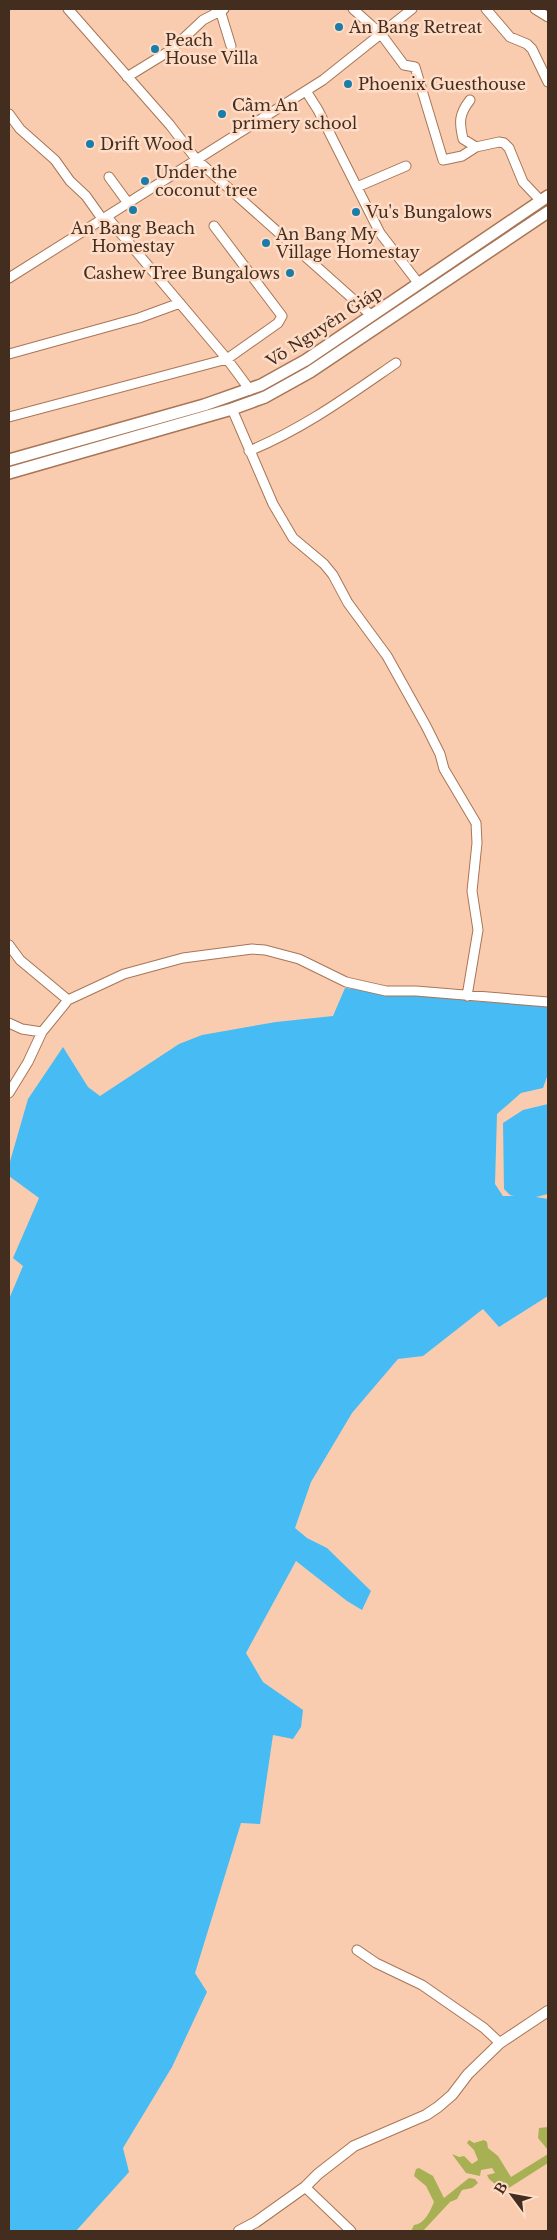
<svg xmlns="http://www.w3.org/2000/svg" width="557" height="2240" font-family="'Libre Baskerville',serif">
  <style>
    .green { fill: #a7b052 }
    .water { fill: #47bbf3 }
    .lines { fill: none; stroke-linecap: round; stroke-linejoin: round }
    .minor-casing { stroke: #a97554; stroke-width: 11 }
    .tertiary-casing { stroke: #a97554; stroke-width: 12 }
    .secondary-casing { stroke: #a97554; stroke-width: 14 }
    .minor { stroke: #fff; stroke-width: 9 }
    .tertiary { stroke: #fff; stroke-width: 10 }
    .secondary { stroke: #fff; stroke-width: 11 }
    .poi-dot { fill: #1a7da9; stroke: #fedcc6; stroke-width: 2 }
    .labels { text-anchor: middle; stroke-width: 5; stroke-linejoin: round; paint-order: stroke }
    .poi-label { font-size: 16px; fill: #432d1f; stroke: #fedcc6; text-anchor: start }
    .street-label { font-size: 16px; fill: #432d1f; stroke: #fedcc6 }
  </style>
  <rect width="100%" height="100%" fill="#f9ccb0"/>
  <path class="green" d="M548 2127V2150L538 2138 539 2128Z
    M469 2140 474 2143 484 2140 487 2142 488 2148 498 2156 511 2177 548 2154V2163L504 2191 489 2179 487 2175 495 2173 492 2168 481 2170 480 2176 466 2173 452 2154 459 2157 464 2156 472 2164 478 2160 474 2150 467 2143Z
    M419 2168 433 2176 444 2198 469 2178 475 2179 478 2183 472 2188 462 2190 457 2199 450 2202 423 2231H411L414 2225C424 2224 430 2212 434 2202L426 2186 414 2176 416 2169Z"/>
  <path class="water" d="M345 988 472 1001 548 1006V1074L543 1088 521 1093 497 1114 495 1184 503 1196H514L510 1195 504 1189 503 1123 523 1110 548 1104V1194L536 1197 548 1199V1296L499 1327 483 1309 423 1356 398 1359 352 1413 311 1482 295 1528 307 1538 327 1548 371 1591 362 1610 347 1601 296 1561 246 1653 263 1682 303 1710 301 1727 293 1739 273 1735 260 1824 241 1823 195 1973 207 1992 172 2067 123 2148 129 2172 76 2231H9V1299L23 1266 13 1258 39 1198 9 1176V1165L28 1099 63 1047 88 1087 100 1096 179 1044 202 1035 276 1022 333 1016Z"/>
  <g class="lines">
    <defs>
      <path id="minor" d="M68 9 170 125 196 159 372 316
        M353 9 381 34 404 65 415 67 443 160 462 156 476 147 499 142 504 143 509 148 523 182 541 201
        M486 9 510 37 527 44 532 49 548 82
        M535 9 548 17
        M220 10 231 46
        M127 77 171 50 203 20 224 9
        M306 91 318 110 380 233 419 284
        M470 100C459 114 459 122 463 139L476 147
        M9 114 20 129 55 160 70 181 86 196 103 220
        M109 177 128 203
        M357 187 406 166
        M107 217 227 359 250 390
        M9 278 323 80 412 9
        M9 354 139 318 180 303
        M232 409 273 504 293 538 324 564 333 575 348 603 387 656 426 726 440 754 444 769 476 823 477 843 472 891 478 930 467 996
        M9 417 227 359 278 323 282 316 214 226
        M249 451C303 429 348 396 396 363
        M9 945 20 960 68 1000
        M9 1023 22 1029 42 1032
        M9 1093 28 1062 42 1032 68 1000 124 974 183 958 252 949 265 950 299 959 346 982 386 991H416L548 1002
        M357 1950 376 1963 422 1985 484 2028 500 2043
        M305 2187 351 2231"/>
      <path id="tertiary" d="M239 2231 256 2222 305 2187 318 2174 354 2146 426 2115 438 2107 452 2095 468 2074 500 2043 548 2011"/>
      <path id="secondary" d="M9 460 204 405 261 385 306 360 548 196
        M9 473 232 409 265 397 310 372 548 212"/>
    </defs>
    <use href="#minor" class="minor-casing"/>
    <use href="#tertiary" class="tertiary-casing"/>
    <use href="#secondary" class="secondary-casing"/>
    <use href="#minor" class="minor"/>
    <use href="#tertiary" class="tertiary"/>
    <use href="#secondary" class="secondary"/>
  </g>
  <g class="poi-dot">
    <circle cx="339" cy="27" r="5"/>
    <circle cx="155" cy="49" r="5"/>
    <circle cx="348" cy="84" r="5"/>
    <circle cx="222" cy="114" r="5"/>
    <circle cx="90" cy="144" r="5"/>
    <circle cx="145" cy="181" r="5"/>
    <circle cx="133" cy="210" r="5"/>
    <circle cx="356" cy="212" r="5"/>
    <circle cx="266" cy="243" r="5"/>
    <circle cx="290" cy="273" r="5"/>
  </g>
  <g class="labels">
    <g class="poi-label">
      <text x="349" y="33">An Bang Retreat</text>
      <text x="165" y="46">Peach<tspan x="165" dy="18">House Villa</tspan></text>
      <text x="358" y="90">Phoenix Guesthouse</text>
      <text x="232" y="111">Cầm An<tspan x="232" dy="18">primery school</tspan></text>
      <text x="100" y="150">Drift Wood</text>
      <text x="155" y="178">Under the<tspan x="155" dy="18">coconut tree</tspan></text>
      <text x="366" y="218">Vu's Bungalows</text>
      <text x="133" y="234" text-anchor="middle">An Bang Beach<tspan x="133" dy="18">Homestay</tspan></text>
      <text x="276" y="240">An Bang My<tspan x="276" dy="18">Village Homestay</tspan></text>
      <text x="280" y="279" text-anchor="end">Cashew Tree Bungalows</text>
    </g>
    <g class="street-label">
      <text transform="translate(324 326) rotate(-33)" y="6">Võ Nguyên Giáp</text>
    </g>
  </g>
  <rect width="557" height="2240" fill="none" stroke="#432d1f" stroke-width="20"/>
  <g transform="translate(512 2195) rotate(302)" stroke="#fedcc6" stroke-width="4" paint-order="stroke">
  <path d="M0-4L9 19L0 12L-9 19Z" fill="#432d1f"/>
  <text y="-8" font-size="14" font-weight="bold" text-anchor="middle" fill="#432d1f">B</text>
  </g>
</svg>
